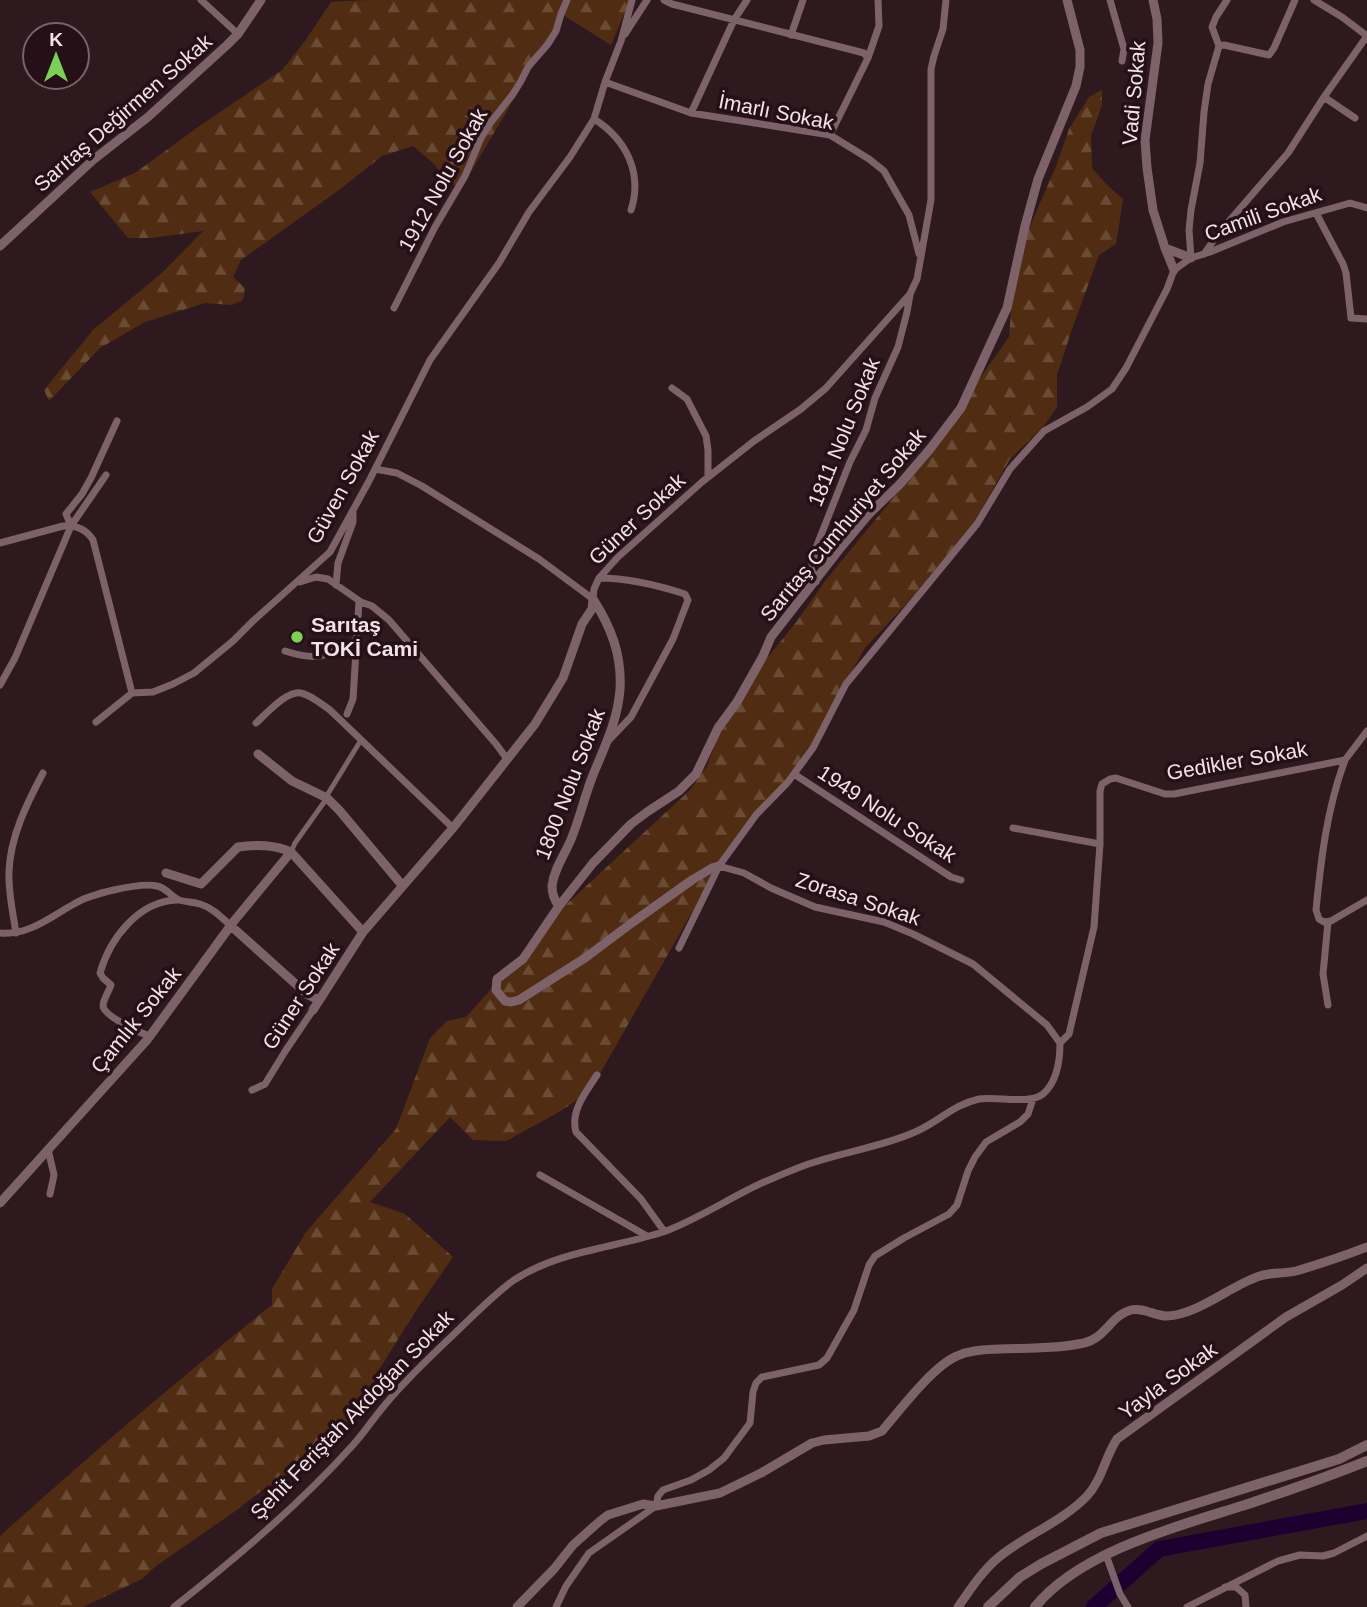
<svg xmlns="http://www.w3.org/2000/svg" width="1367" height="1607" font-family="Arial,sans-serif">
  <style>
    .forest { fill: url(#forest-firs) }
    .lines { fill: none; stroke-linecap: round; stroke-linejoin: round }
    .river { stroke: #1d0030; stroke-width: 16 }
    .pedestrian { stroke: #7d6369; stroke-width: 5 }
    .minor { stroke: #7d6369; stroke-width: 7 }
    .tertiary { stroke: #7d6369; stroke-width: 9 }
    .secondary { stroke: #7d6369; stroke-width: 10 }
    .poi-dot { fill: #7bd156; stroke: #241016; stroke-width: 2.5 }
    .labels { text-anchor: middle; stroke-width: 7; stroke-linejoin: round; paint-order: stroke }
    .street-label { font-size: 21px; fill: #f1e2e5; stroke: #241016 }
    .poi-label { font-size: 21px; font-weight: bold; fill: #f1e2e5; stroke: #241016; text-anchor: start }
  </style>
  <defs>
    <pattern id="forest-firs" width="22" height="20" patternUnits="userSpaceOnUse" patternTransform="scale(1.75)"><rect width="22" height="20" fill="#502d12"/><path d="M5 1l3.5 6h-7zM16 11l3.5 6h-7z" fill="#6a4b34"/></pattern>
  </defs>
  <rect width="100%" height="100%" fill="#2e191f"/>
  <path class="forest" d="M368 0H630L611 45 563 15 461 189 447 181 434 164 413 146 382 156 339 190 241 260 233 277 245 288 243 300 232 305 205 303 145 322 100 348 49 401 44 390 93 330 162 273 203 231 151 238H128L90 192 135 173 201 125 282 70 305 41 331 2Z
    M1102 90V105L1091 136 1092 168 1108 186 1123 199 1116 244 1099 255 1071 332 1057 375V407L1044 426 1010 459 973 524 908 602 864 649 802 764 734 846 688 919 597 1079 583 1096 559 1112 506 1141 473 1140 450 1117 370 1202 405 1214 453 1257 413 1315 377 1373 371 1400 322 1457 265 1488 234 1512 156 1566 142 1579 83 1607H0V1536C89 1456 178 1379 272 1305V1289L306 1232 396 1129 430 1038 447 1021 466 1017 537 938 557 913 690 790 707 766 723 723 747 683 797 621 825 581 908 480 1009 337 1015 261 1056 166 1069 129 1089 97Z"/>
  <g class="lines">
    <path class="river" d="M1094 1607 1159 1549 1367 1511"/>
    <path class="pedestrian" d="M326 797 361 740
      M291 852 295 843 327 798"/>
    <path class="minor" d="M201 0 238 34
      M664 0 672 4 864 53 868 58 830 135
      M1110 0 1124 49 1122 61
      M1314 0 1342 17 1367 36
      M625 34 647 0
      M791 35 803 0
      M1219 46 1212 27 1216 17 1227 0
      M868 58 879 26 878 0
      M605 82 691 113 830 135 869 159 884 171 909 215 919 254
      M1324 97 1355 118
      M691 113 734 20 747 0
      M594 119C626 139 643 173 631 210
      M1316 213 1343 264 1346 273 1351 318 1367 319
      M1204 254 1218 234 1288 153 1324 97 1367 36
      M1191 258 1189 230 1191 210 1200 163 1204 112 1208 84 1219 46 1224 45 1269 55 1274 48 1295 0
      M394 308 435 227 465 176 481 138 491 122 513 94 521 81 528 67 548 44 556 31 561 14 567 0
      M672 388 687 399 706 436 708 450V477
      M375 469 397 473 422 486 539 559 593 599
      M71 526 66 514 82 494 91 478 117 421
      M0 543 63 526C76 525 86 529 93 540L132 693 153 692 173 684 194 673 233 641 253 621 330 552 369 481 430 360 499 263 529 212 570 157 594 119 605 82 621 41 632 0
      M599 578C629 578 657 585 685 594L688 600 673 639 631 717 608 741
      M300 582 316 577 328 579 361 602 372 606 389 620 496 744 507 759
      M816 582 811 568 817 545 850 462 866 430 875 398 898 347 907 312 910 295
      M336 585 338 563 353 522V512
      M593 599 594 589 599 578 618 557 702 482 754 441 801 409 826 388 910 294 917 279 931 200V69L934 56 943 29 946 0
      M285 651C319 662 327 656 357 639
      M0 685 15 658 71 526 106 475
      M347 714 353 699 359 601
      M96 722 132 693
      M256 723C266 714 287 690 301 693 311 695 321 704 330 710L453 828
      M1345 760 1367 731
      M794 774 951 877 961 880
      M1013 828 1100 844
      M0 933C28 936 50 917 74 904 90 894 139 882 157 886 167 888 171 897 179 900 186 902 194 902 200 904 213 908 221 917 231 926
      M16 933C13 913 8 892 9 872 10 837 27 803 43 773
      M679 948 719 866 756 815 788 782 813 748 846 684 977 524 1010 469 1044 431 1087 407 1112 389 1126 368 1167 289 1174 270 1191 258 1210 252 1283 222 1350 203 1367 208
      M1328 1005 1323 974 1328 922
      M150 1036C140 1033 104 1016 103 1006 103 1000 109 991 111 985L103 978 100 973C110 938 139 901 177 900
      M1060 1043 1069 1034 1094 927 1100 844V791L1102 784 1110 779 1116 778 1165 794H1174L1345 760C1327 808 1321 859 1316 910L1319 919 1324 922 1331 921 1367 900
      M597 1075C586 1092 570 1111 576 1132L641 1199 664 1231
      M252 1090 265 1084 286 1050 313 1010
      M48 1149 54 1175 50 1194
      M540 1175 647 1236
      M1106 1555 1120 1594 1128 1607
      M1225 1587H1236L1245 1595 1246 1607
      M174 1607C237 1557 299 1505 353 1445 364 1433 373 1419 384 1406 405 1380 429 1358 453 1335 473 1316 492 1296 514 1280 560 1250 616 1248 666 1231 700 1218 731 1197 764 1182 781 1175 798 1167 815 1162 848 1151 884 1146 915 1132 939 1122 952 1105 979 1099 997 1096 1029 1105 1043 1094 1057 1082 1060 1059 1060 1043L1047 1025 973 964 913 934 884 922 815 907 771 888 744 873 719 866
      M556 1607 566 1586 589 1553 656 1506 658 1496 663 1490 691 1480 709 1470 724 1458 750 1423 753 1392 756 1383 762 1377 819 1365 827 1358 854 1310 869 1265 875 1256 904 1238 949 1214 957 1205 968 1171 975 1157 986 1142 1020 1122 1028 1114 1033 1099
      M1187 1607 1278 1561 1300 1555 1323 1556 1334 1553 1367 1536"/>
    <path class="tertiary" d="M1153 0 1157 19 1158 43 1145 140 1147 168 1153 210 1165 248 1174 270
      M0 246 93 160 148 117 227 45 238 34 261 0
      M1165 248 1191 258
      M258 754 292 781 327 798 339 810 402 885
      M719 866 712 868 692 880 633 922 585 958 519 1000 511 1002 505 1001 496 990 497 979 523 959 559 906 593 863 631 824 647 812 679 791 696 774 718 728 737 702 763 656 771 637 842 546 868 515 900 484 930 449 961 408 1007 308 1025 226 1038 179 1076 86 1080 67V50L1067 0
      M166 873 201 884 238 847C255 844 276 845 291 852
      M559 906C554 900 552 894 552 886 554 868 566 853 572 837 580 817 585 795 593 775 604 748 618 720 620 689 622 655 611 627 593 599
      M231 926 308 995 319 1000
      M313 1010 363 932 453 828 535 724 563 678 582 624 592 609 593 599
      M0 1203 147 1040 234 921 291 852 363 932
      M517 1607 554 1569 573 1545 600 1521 608 1515 643 1504 656 1506 720 1493 761 1473 812 1443 824 1440 869 1436 882 1431C900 1410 933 1366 957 1356 970 1350 984 1350 999 1349 1027 1348 1056 1349 1084 1343 1106 1338 1111 1315 1131 1310 1144 1307 1154 1316 1167 1316 1198 1315 1231 1285 1260 1276 1271 1272 1284 1274 1296 1271 1320 1264 1344 1256 1367 1247
      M958 1607C970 1590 982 1571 999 1557 1026 1535 1062 1522 1087 1496 1102 1480 1105 1457 1117 1439L1286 1317 1342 1285 1367 1268"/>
    <path class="secondary" d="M988 1607 1020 1577 1041 1564 1101 1533 1339 1459 1367 1445
      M1035 1607C1080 1551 1179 1526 1245 1505 1287 1491 1327 1477 1367 1461"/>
  </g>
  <circle class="poi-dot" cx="297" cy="637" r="7"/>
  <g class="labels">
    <g class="street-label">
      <text transform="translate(1134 93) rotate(-85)" y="7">Vadi Sokak</text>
      <text transform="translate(776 112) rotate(11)" y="7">İmarlı Sokak</text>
      <text transform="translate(123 113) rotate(-41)" y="7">Sarıtaş Değirmen Sokak</text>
      <text transform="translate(443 180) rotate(-61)" y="7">1912 Nolu Sokak</text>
      <text transform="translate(1263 214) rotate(-20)" y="7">Camili Sokak</text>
      <text transform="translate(844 432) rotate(-68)" y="7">1811 Nolu Sokak</text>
      <text transform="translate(343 487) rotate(-61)" y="7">Güven Sokak</text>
      <text transform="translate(637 519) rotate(-43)" y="7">Güner Sokak</text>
      <text transform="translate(843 525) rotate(-50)" y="7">Sarıtaş Cumhuriyet Sokak</text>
      <text transform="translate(1237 761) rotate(-10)" y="7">Gedikler Sokak</text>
      <text transform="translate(570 784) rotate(-69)" y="7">1800 Nolu Sokak</text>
      <text transform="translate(887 814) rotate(33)" y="7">1949 Nolu Sokak</text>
      <text transform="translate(858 899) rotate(18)" y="7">Zorasa Sokak</text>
      <text transform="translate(301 996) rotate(-57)" y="7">Güner Sokak</text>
      <text transform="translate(136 1020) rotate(-51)" y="7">Çamlık Sokak</text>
      <text transform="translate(1168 1381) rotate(-36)" y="7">Yayla Sokak</text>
      <text transform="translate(352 1415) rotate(-46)" y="7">Şehit Feriştah Akdoğan Sokak</text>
    </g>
    <g class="poi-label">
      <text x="311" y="632">Sarıtaş<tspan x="311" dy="24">TOKİ Cami</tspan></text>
    </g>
  </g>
  <g transform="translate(56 56)"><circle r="33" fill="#241016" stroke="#766469" stroke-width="2"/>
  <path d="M0-5L12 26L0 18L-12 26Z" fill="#7bd156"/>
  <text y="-10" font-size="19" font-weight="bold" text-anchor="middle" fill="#f1e2e5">K</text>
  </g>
</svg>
